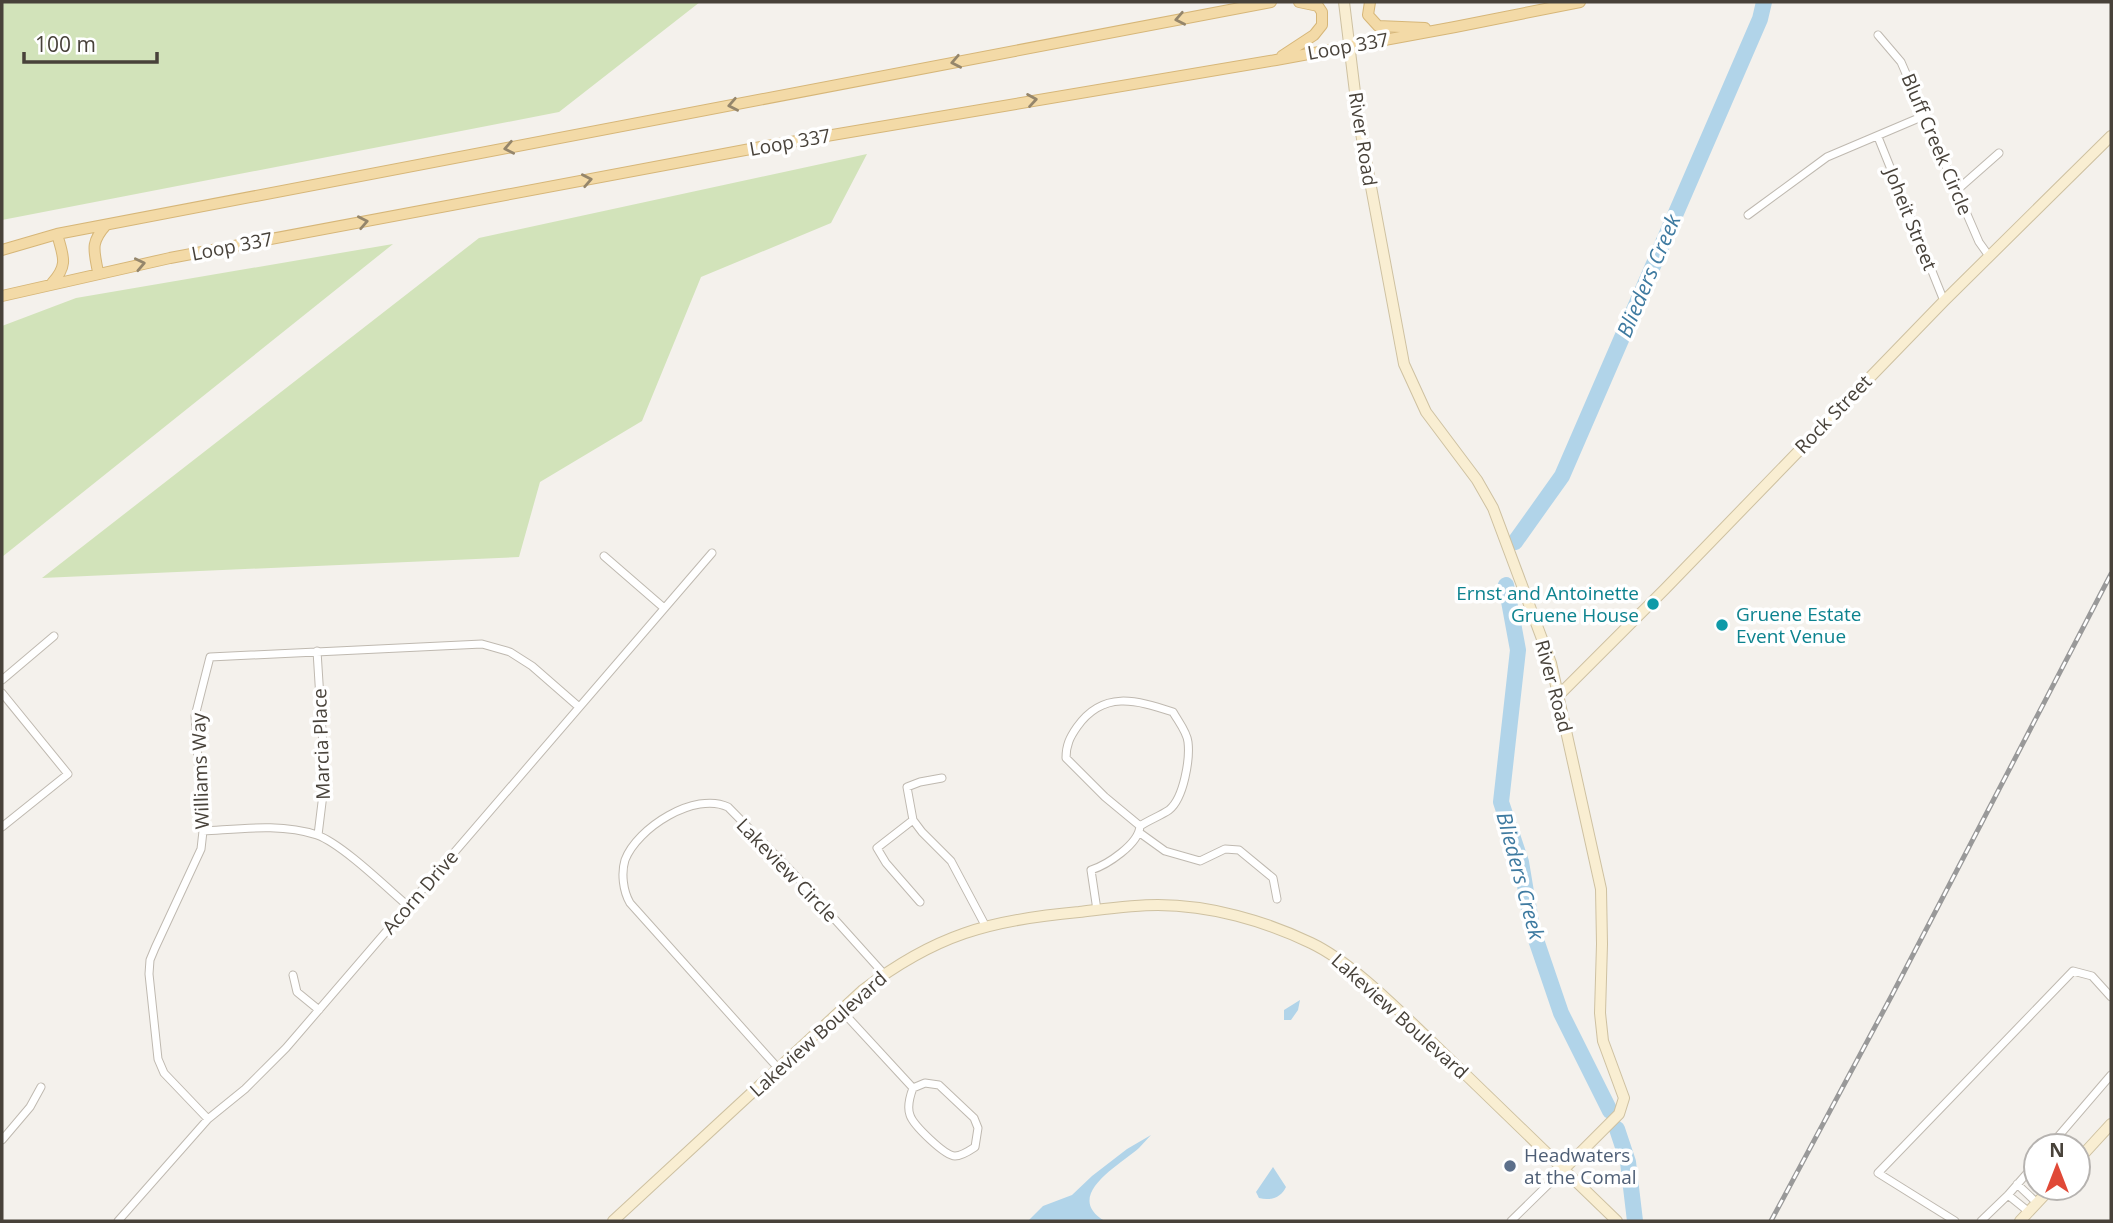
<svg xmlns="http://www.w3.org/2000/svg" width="2113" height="1223" font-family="'Open Sans',sans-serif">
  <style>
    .green { fill: #d2e3ba }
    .water { fill: #b1d4e9 }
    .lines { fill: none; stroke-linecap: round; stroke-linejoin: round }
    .river { stroke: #b1d4e9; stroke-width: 16 }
    .street-casing { stroke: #bfb9b0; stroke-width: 9 }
    .secondary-casing { stroke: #cec1a1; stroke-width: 12 }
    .primary-casing { stroke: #d6b678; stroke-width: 12 }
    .street { stroke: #fff; stroke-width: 7 }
    .secondary { stroke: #f9eed2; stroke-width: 10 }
    .primary { stroke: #f3daa7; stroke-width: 10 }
    .rail-casing { stroke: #999; stroke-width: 5 }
    .rail { stroke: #fff; stroke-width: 2.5; stroke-dasharray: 8; stroke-linecap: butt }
    .oneway { stroke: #95866b }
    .culture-dot { fill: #0f9aa8; stroke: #fff; stroke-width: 2.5 }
    .service-dot { fill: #5c6f8a; stroke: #fff; stroke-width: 2.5 }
    .labels { text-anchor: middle; stroke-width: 7; stroke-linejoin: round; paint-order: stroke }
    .street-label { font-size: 19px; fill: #48423a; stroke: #fff }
    .culture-label { font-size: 19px; fill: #0d838f; stroke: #fff; text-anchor: end }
    .service-label { font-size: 19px; fill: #4e5e75; stroke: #fff; text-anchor: start }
    .water-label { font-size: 21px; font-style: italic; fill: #3e7aa0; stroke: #fff }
  </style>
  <rect width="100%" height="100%" fill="#f4f1ec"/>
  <path class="green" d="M2 2H700L559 112 2 220Z
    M867 154 831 223 701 277 642 421 540 482 519 557 42 578 479 238Z
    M393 244 2 557V326L76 298Z"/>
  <path class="water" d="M1300 1000 1298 1010 1291 1020H1284V1010Z
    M1151 1135C1147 1139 1143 1144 1139 1148 1120 1165 1062 1196 1105 1221H1028L1043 1206 1072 1195 1092 1176 1127 1149Z
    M1273 1167 1286 1187C1281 1198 1270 1201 1259 1198L1256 1192Z"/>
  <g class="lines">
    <path class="river" d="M1515 542 1562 476 1760 19 1764 2
      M1506 585 1518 650 1501 802 1521 862 1532 928 1561 1013 1610 1111
      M1617 1129 1628 1162 1635 1221"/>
    <defs>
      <path id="street" d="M1878 35 1901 62 1979 242 1989 256
        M1878 137 1944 301
        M1957 190 1999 153
        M1748 215 1827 157 1926 115
        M604 556 664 608
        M317 651 325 778 318 835
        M2 680 54 636
        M2 693 68 774 2 827
        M942 778 920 782 907 787 913 820 922 832 951 861 985 925
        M913 820 877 848 886 863 920 902
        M203 831C240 829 281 823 317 835 342 844 386 887 408 906
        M1140 833 1165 851 1200 861 1225 849 1239 850 1273 878 1277 899
        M1097 910 1091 870C1107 865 1139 844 1140 826L1105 797 1066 758C1066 745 1070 737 1077 727 1103 690 1136 700 1173 712 1178 721 1187 732 1188 742 1190 759 1184 798 1169 810 1160 816 1149 820 1140 826
        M293 975 297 992 319 1010
        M841 1010 913 1088C910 1096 907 1107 910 1115 913 1125 945 1156 955 1156 962 1156 969 1151 975 1147L978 1128 974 1118 939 1085 925 1083 913 1088
        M778 1068 630 903C623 891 621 873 625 860 637 828 695 791 728 807L793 873 884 974
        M208 1119 164 1073 158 1059 149 974 150 960 155 948 201 849 203 831 195 716 210 657 482 644 510 652 532 666 579 707
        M2 1140 30 1107 41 1087
        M2050 1146 2111 1075
        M2017 1184 2037 1203
        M2008 1195 2029 1212
        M118 1221 208 1119 245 1089 286 1048 712 553
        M1511 1221 1564 1169
        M1955 1221 1878 1173 2073 971 2092 976 2111 997
        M1981 1221 2008 1195 2036 1163"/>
      <path id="secondary" d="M1344 2 1358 117 1404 364 1426 412 1477 480 1493 508 1551 663 1601 889 1602 944 1600 1013 1603 1041 1624 1098 1619 1114 1564 1169
        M1559 695 1665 589 1944 301 2111 136
        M2078 1160 2111 1124
        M613 1221 863 990C935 935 989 920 1079 912 1105 909 1132 905 1158 905 1210 905 1265 921 1311 943 1353 963 1400 1012 1434 1044 1495 1103 1556 1162 1617 1221
        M2020 1221 2051 1188"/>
      <path id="primary" d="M1370 2 1368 15 1378 26 1425 28
        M1282 56 1314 35 1322 25V12L1318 6 1299 2
        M2 250 57 234 1271 2
        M98 272C94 250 90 243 106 225
        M52 283C69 265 63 256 57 234
        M2 296 170 258 761 147 1276 60 1455 27 1580 2"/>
    </defs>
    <use href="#street" class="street-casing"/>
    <use href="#secondary" class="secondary-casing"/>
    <use href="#primary" class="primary-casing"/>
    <use href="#street" class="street"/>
    <use href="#secondary" class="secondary"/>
    <use href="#primary" class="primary"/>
    <defs>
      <path id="rail" d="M1771 1221 1892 995 2111 574"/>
    </defs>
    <use href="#rail" class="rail-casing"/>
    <use href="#rail" class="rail"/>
  </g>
  <defs><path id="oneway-chevron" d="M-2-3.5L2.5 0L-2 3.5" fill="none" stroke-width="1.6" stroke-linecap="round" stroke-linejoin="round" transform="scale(1.75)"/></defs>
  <g class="oneway">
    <use href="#oneway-chevron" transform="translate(1180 19) rotate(169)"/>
    <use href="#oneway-chevron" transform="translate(956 62) rotate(169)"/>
    <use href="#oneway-chevron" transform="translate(1032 100) rotate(-9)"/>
    <use href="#oneway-chevron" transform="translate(733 105) rotate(169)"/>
    <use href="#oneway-chevron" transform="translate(509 148) rotate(169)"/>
    <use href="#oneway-chevron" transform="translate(587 180) rotate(-11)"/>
    <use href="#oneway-chevron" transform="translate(363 222) rotate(-11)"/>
    <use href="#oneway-chevron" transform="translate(140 264) rotate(-12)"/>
  </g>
  <g class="culture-dot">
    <circle cx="1653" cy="604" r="7"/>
    <circle cx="1722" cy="625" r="7"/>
  </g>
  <circle class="service-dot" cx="1510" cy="1166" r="7"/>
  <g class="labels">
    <g class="street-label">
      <text transform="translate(1348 46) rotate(-10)" y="7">Loop 337</text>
      <text transform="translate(1363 139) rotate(81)" y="7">River Road</text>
      <text transform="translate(790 142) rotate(-10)" y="7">Loop 337</text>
      <text transform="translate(1937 144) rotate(67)" y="7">Bluff Creek Circle</text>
      <text transform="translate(1911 219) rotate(68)" y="7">Joheit Street</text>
      <text transform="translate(232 246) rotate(-11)" y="7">Loop 337</text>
      <text transform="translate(1833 414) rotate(-46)" y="7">Rock Street</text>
      <text transform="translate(1554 686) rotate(75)" y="7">River Road</text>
      <text transform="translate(321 744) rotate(-92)" y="7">Marcia Place</text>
      <text transform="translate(200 771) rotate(-92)" y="7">Williams Way</text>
      <text transform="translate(787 870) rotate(46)" y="7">Lakeview Circle</text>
      <text transform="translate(420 892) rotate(-49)" y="7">Acorn Drive</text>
      <text transform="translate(1400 1016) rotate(42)" y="7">Lakeview Boulevard</text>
      <text transform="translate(818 1034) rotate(-42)" y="7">Lakeview Boulevard</text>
    </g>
    <g class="culture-label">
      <text x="1639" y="600">Ernst and Antoinette<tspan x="1639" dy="22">Gruene House</tspan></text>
      <text x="1736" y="621" text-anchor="start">Gruene Estate<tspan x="1736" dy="22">Event Venue</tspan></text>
    </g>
    <g class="service-label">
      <text x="1524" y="1162">Headwaters<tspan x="1524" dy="22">at the Comal</tspan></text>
    </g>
    <g class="water-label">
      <text transform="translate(1649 276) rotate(-67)" y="7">Blieders Creek</text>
      <text transform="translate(1520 876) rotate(75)" y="7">Blieders Creek</text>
    </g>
  </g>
  <rect width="2113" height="1223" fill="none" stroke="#48423a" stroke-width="7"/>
  <g transform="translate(2057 1167)"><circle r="33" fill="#ffffff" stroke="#b6b3b0" stroke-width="2"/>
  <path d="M0-5L12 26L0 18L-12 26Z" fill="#e04937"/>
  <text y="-10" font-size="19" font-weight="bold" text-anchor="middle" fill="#48423a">N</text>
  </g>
  <path d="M24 52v10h133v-10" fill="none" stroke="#48423a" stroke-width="3.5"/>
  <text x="35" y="52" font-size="21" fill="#48423a" stroke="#ffffff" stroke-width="5" paint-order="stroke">100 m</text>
</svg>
